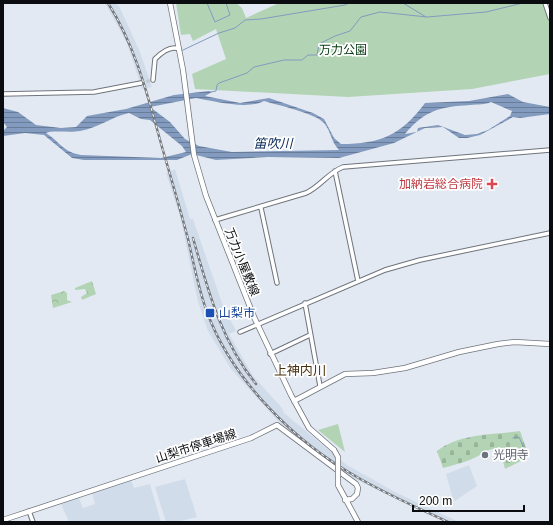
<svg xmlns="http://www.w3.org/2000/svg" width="553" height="525" font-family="Helvetica,'Noto Sans JP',sans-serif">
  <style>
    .built { fill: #d1dceb }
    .forest { fill: url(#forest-crowns) }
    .cemetery { fill: url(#cemetery-stones) }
    .park { fill: #b2d4b4 }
    .water { fill: url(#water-rules); fill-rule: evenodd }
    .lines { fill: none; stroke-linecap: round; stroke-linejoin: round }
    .stream { stroke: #829bbf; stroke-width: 1 }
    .minor-tunnel { stroke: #c2c8d0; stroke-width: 3.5; stroke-dasharray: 3.5 2; stroke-linecap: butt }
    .minor-casing { stroke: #6f747c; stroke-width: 5.5 }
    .major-casing { stroke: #6f747c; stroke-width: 6 }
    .minor { stroke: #fff; stroke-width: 3.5 }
    .major { stroke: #fff; stroke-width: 4.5 }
    .rail-casing { stroke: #767a80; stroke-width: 2.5 }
    .rail { stroke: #fff; stroke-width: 1; stroke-dasharray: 3; stroke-linecap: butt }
    .major-bridge-casing { stroke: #6f747c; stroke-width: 6; stroke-linecap: butt }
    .major-bridge { stroke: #fff; stroke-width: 4.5 }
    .health-dot { fill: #e0444e; stroke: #fff; stroke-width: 1.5 }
    .transit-dot { fill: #1a4fb4; stroke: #fff; stroke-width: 1.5 }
    .worship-dot { fill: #6b7280; stroke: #fff; stroke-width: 1.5 }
    .labels { text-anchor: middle; stroke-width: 3.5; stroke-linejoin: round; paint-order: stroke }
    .park-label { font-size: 12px; fill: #00380d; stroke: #fff }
    .health-label { font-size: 12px; fill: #be3a42; stroke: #fff; text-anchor: end }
    .street-label { font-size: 12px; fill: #0a0c0f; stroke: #fff }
    .transit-label { font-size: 12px; fill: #164399; stroke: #fff; text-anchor: start }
    .worship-label { font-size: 12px; fill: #5b616d; stroke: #fff; text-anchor: start }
    .water-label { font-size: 13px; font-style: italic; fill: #082957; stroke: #fff }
    .neighbourhood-label { font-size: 13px; fill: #492f0e; stroke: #fff }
  </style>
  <defs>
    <pattern id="forest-crowns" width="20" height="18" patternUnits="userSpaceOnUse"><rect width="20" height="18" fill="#b2d4b4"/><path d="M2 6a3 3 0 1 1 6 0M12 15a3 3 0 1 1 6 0" fill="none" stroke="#98b59a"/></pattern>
    <pattern id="cemetery-stones" width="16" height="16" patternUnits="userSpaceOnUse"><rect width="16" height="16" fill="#b2d4b4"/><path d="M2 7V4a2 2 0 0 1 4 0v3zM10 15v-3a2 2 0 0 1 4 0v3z" fill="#98b59a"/></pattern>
    <pattern id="water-rules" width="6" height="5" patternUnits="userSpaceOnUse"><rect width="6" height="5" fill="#829bbf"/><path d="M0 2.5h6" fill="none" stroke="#697d9a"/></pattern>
  </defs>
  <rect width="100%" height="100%" fill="#e3e9f2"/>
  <path class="built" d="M105 3H116L120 8 140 52 152 87 142 89 127 43Z
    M175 169 190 219H193L222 303 236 331 229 334 253 376 282 408 284 413 347 465 395 492 459 522H446L355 479 320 455 278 421 231 369 208 331 198 302 181 220 166 173Z
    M469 465 477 486 455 501 452 496 446 474Z
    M185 479 197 517 177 522H166L155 487Z
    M131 480 134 488 150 484 161 522H69L61 504 79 498 83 508 95 504 92 493Z"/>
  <path class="forest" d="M92 281 96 294 82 300 81 297 87 293 85 289 75 290V288Z
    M64 291 67 293V300L72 302 53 308 51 295Z"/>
  <path class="cemetery" d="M520 431 526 448 515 452 521 461 505 469 500 449C488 447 483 454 474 458 464 463 453 465 443 468L437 451C460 433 493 435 520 431Z"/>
  <path class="park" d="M176 3H236L242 8 246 18 279 3H550V74L472 89 348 97 195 89 192 74 226 59 216 29 193 41 190 34 181 35Z
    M338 424 345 452 318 430Z"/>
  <path class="water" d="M209 91 212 92 205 96 240 103 269 98 313 113 324 119 334 138 341 144C381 144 401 135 425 103L469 101 508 94 523 102 550 107V114L520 118 513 117 480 135 467 138H459L443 127 425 128 394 143 339 158 268 157 216 160 192 154 177 160H84L72 158 44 135 25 133 3 136V131L7 127 3 122V108L18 112 36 125 61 128 76 127 87 116 126 109 174 95ZM196 98C213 101 248 110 264 101 277 105 315 113 324 123 331 131 331 142 339 150L232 152 199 146 185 139 170 122 150 107ZM491 102 512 111 510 116 488 130 477 134 465 135 438 125 418 128 417 132 405 134C425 110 440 107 470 105 478 104 485 105 491 102ZM129 113 141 119 150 120 182 146 186 152 161 158 81 155C63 152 60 142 46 133 51 130 71 133 80 131 98 128 111 117 129 113Z"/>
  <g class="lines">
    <path class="stream" d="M207 3 215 22 230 15 226 3
      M403 3 426 17
      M181 51 219 33 235 28 245 20 261 19 345 5 349 3
      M211 92 216 91 217 85 219 83 247 73 254 67 284 60H302L308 55H317L319 44 335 36 350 31 361 17 380 12 427 17 486 12 523 3
      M513 438 519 437 527 455"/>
    <path class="minor-tunnel" d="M141 83 153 80"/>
    <defs>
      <path id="minor" d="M545 3 550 18
        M153 80 155 59C161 53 170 45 179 49
        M3 94 94 92 141 83
        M335 171 358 281
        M261 208 277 283
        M215 220 306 193C320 187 329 172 343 167L550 150
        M305 303 320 386
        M240 332 385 270 420 260 550 233
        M270 354 310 335
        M29 511 33 522"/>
      <path id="major" d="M170 3 183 70 194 155 206 196 254 317 291 395 309 428 334 450
        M294 401 345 374 373 373 405 368 459 352 498 344 515 342 550 344
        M338 485 358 522
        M3 520 251 438 277 425 356 484 358 488 357 494 352 499 345 500"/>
    </defs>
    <use href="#minor" class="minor-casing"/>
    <use href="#major" class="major-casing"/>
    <use href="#minor" class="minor"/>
    <use href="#major" class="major"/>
    <defs>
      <path id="rail" d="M108 3C136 47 148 97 162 147 171 178 180 208 188 239 194 264 198 288 207 312 232 380 295 442 357 477 386 494 418 508 448 522
        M193 238C208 290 221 341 256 384"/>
    </defs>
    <use href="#rail" class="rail-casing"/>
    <use href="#rail" class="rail"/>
    <defs>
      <path id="major-bridge" d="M334 450 338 457V485"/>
    </defs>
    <use href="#major-bridge" class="major-bridge-casing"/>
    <use href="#major-bridge" class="major-bridge"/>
  </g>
  <path class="health-dot" d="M490 178h4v4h4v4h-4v4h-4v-4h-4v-4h4z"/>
  <rect class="transit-dot" x="205" y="308" width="10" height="10" rx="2"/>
  <circle class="worship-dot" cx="485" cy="455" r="4"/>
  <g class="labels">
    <g class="park-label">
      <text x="343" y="54">万力公園</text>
    </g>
    <g class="health-label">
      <text x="483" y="188">加納岩総合病院</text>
    </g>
    <g class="street-label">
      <text transform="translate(242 262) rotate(68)" y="4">万力小屋敷線</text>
      <text transform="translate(196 446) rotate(-18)" y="4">山梨市停車場線</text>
    </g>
    <g class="transit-label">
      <text x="219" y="317">山梨市</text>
    </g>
    <g class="worship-label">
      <text x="493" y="459">光明寺</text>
    </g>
    <g class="water-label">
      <text x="273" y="148">笛吹川</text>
    </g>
    <g class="neighbourhood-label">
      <text x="300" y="375">上神内川</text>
    </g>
  </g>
  <rect width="553" height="525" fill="none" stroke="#0a0c0f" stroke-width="8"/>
  <path d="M413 505v6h111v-6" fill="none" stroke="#0a0c0f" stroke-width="2"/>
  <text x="419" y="505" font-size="12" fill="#0a0c0f" stroke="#ffffff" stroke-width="3" paint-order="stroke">200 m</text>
</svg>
